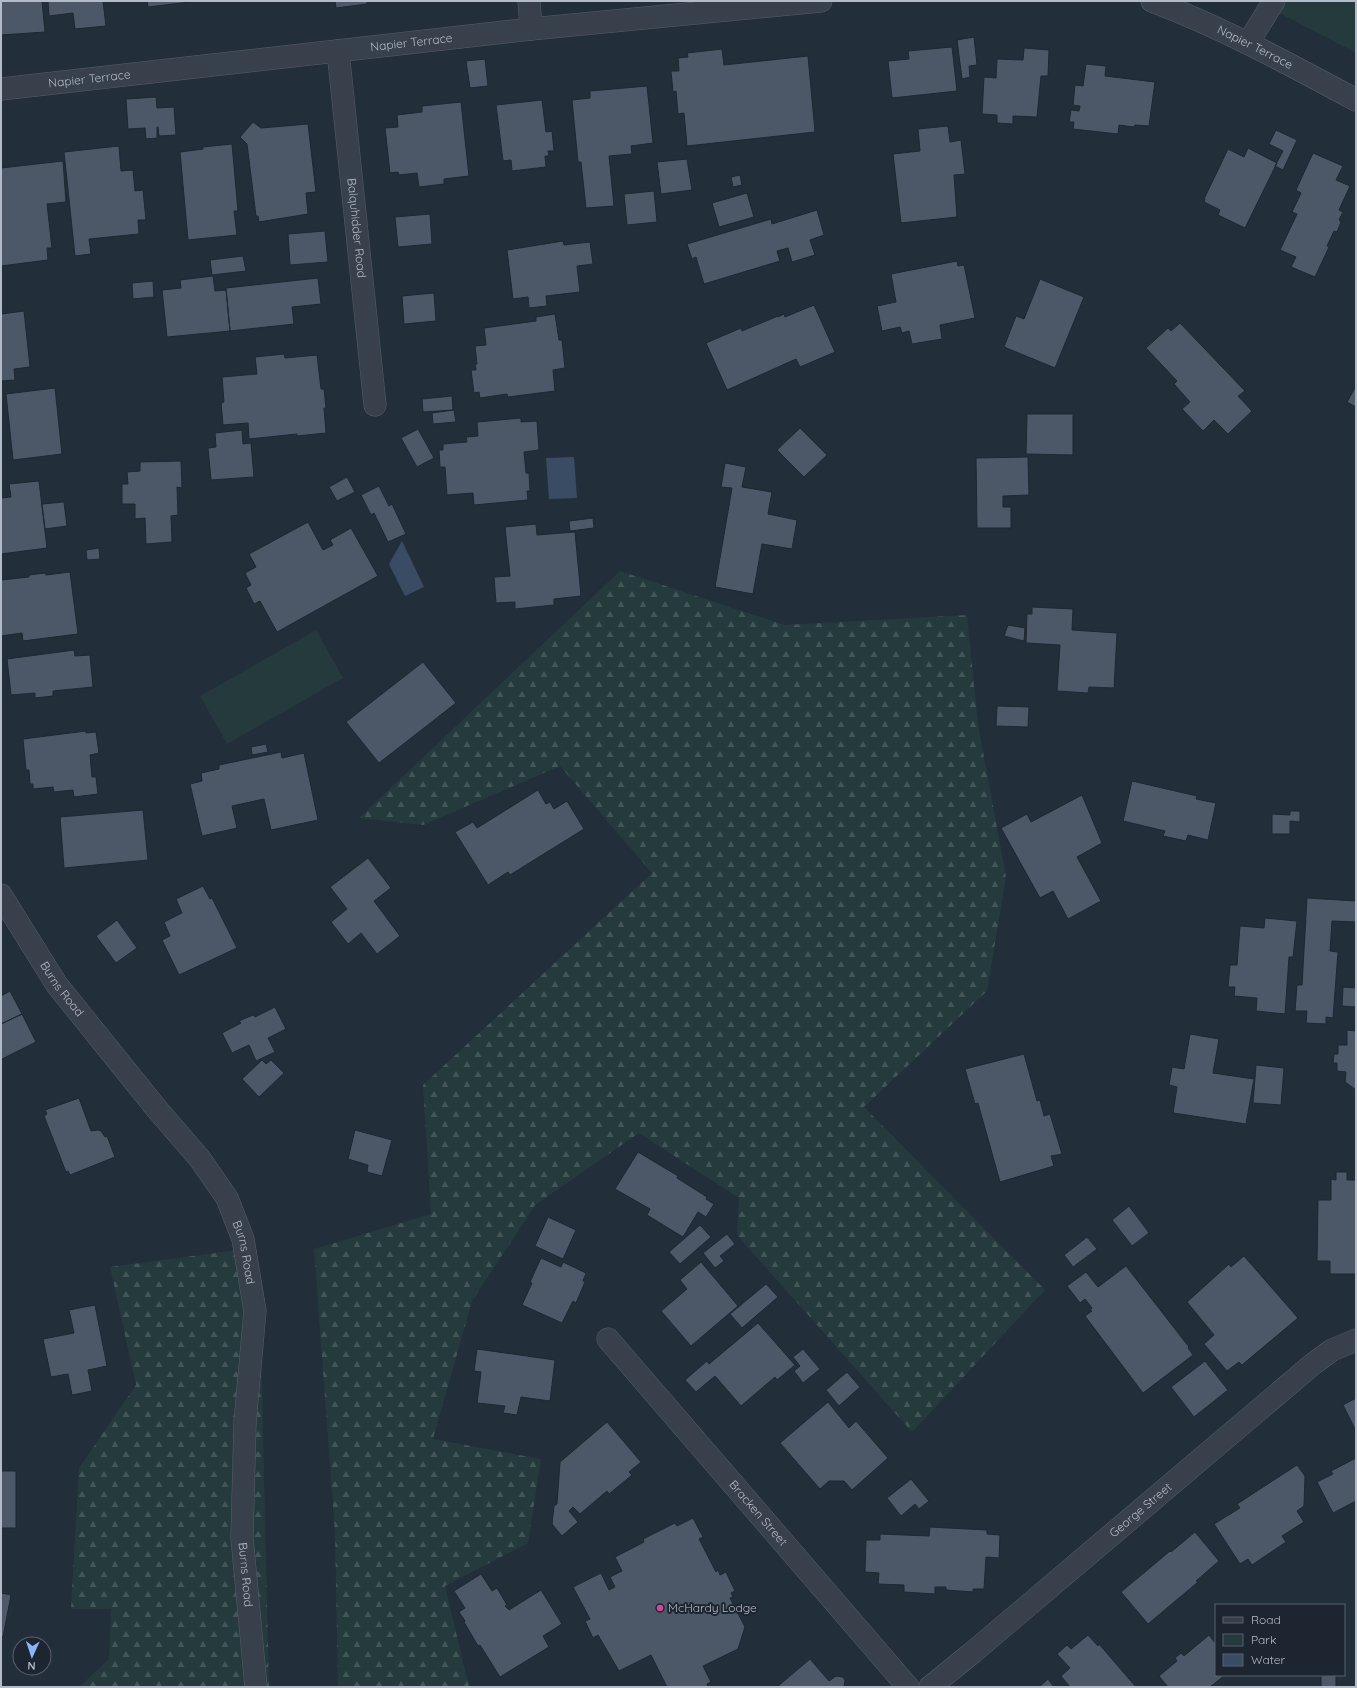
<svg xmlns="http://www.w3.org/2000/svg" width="1357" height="1688" font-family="Quicksand,sans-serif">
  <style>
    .green { fill: #253a3c }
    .forest { fill: url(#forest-firs) }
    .water { fill: #394c64 }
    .building { fill: #4c5867; stroke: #1e2732 }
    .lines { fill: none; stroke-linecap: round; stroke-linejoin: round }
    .minor-casing { stroke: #555e69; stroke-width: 23 }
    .minor { stroke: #37404b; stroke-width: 22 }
    .hotel-dot { fill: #d1479c; stroke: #1c2530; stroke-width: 1.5 }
    .labels { text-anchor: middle; stroke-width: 4; stroke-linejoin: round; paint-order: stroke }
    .street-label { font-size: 12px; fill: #b2bbc7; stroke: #1c2530 }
    .poi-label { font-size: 12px; fill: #b2bbc7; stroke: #1c2530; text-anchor: start }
  </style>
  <defs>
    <pattern id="forest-firs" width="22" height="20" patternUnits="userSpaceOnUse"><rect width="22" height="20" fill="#253a3c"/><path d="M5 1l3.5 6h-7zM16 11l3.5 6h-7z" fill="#425557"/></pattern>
  </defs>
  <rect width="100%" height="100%" fill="#232e3b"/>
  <path class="green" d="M1256 1H1356V53Z
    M316 630 343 678 227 744 200 696Z"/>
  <path class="forest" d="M620 571 785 625 967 615 978 724 1006 877 987 991 864 1107 1045 1290 912 1432 737 1235 739 1198 639 1133 535 1205 472 1301 433 1439 541 1459 528 1543 445 1586 469 1687H338L335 1533 314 1249 431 1214 423 1085 652 873 560 766 423 825 359 818Z
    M245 1249 261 1346 269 1687H79L109 1659 111 1609H71L79 1468 136 1385 110 1267Z"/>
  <path class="water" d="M574 457 577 498 549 499 546 458Z
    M402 541 424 587 405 596 389 564Z"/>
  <path class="building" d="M1 1H42L45 32 1 35Z
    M48 1H103L106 26 75 29 73 13 49 16Z
    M147 1H190V2L148 7Z
    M335 1H367V4L336 8Z
    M974 37 977 65 969 66 970 77 962 79 957 40Z
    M952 47 957 91 892 98 888 61 909 59 908 51Z
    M1024 48 1049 50 1048 76H1041L1037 117 1013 116V124L997 123V115L982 114 984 77 996 78 997 59 1023 60Z
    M722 49 724 65 808 56 815 132 687 146 684 113 678 114 676 91 673 92 671 71H679L678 58 688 57 687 53Z
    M485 59 488 86 470 88 466 61Z
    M1086 64 1106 66 1105 76 1155 82 1149 126 1135 125 1134 127 1119 125 1118 134 1073 129 1074 122H1069L1071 110 1079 111 1080 106 1073 105 1075 85 1083 86Z
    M647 86 653 143 631 146 632 154 609 156 614 206 586 208 581 162H578L572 100 590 98V91Z
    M156 97 157 108 174 107 176 135 159 136 158 127H157V138L146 139 145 128 128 129 126 99Z
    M542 100 546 132 552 131 554 151H548L549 156H545L546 167 512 171 511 160 503 161 496 105Z
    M461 102 469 176 444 179V184L419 187 417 173 399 175 398 172 390 173 385 128 398 127 397 115 422 112V106Z
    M253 122 261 128 308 124 316 192 306 193 308 214 259 222 258 216H256L247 144 240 137Z
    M948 126 950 142 961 140 965 174 954 175 957 217 901 223 893 154 920 151 918 129Z
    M1276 130 1297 140 1283 170 1275 166 1283 151 1269 144Z
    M232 144 238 211H234L237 235 188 240 180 152 203 149V147Z
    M119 146 121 171 133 170 135 191 143 190 146 220H138L139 234 89 239 91 254 75 256 64 152Z
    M1248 148 1277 163 1245 228 1218 215 1220 210 1204 202 1205 199H1204L1228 149 1244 157Z
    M1313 153 1343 166 1336 180 1350 186 1339 210 1343 212 1339 220 1341 222 1337 232 1334 231 1327 246 1329 247 1315 277 1291 267 1296 257 1280 250 1297 214 1292 212 1301 193 1296 190Z
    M687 159 692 190 661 194 657 162Z
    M63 161 66 202 47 204 52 248H47L48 260 1 266V168Z
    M740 175 742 185 733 187 731 177Z
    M654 191 657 222 627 225 624 194Z
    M747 193 754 217 719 227 712 203Z
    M817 210 824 235 810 240 815 255 792 262 788 248 777 251 780 261 704 284 696 257 692 259 687 244 771 219 772 224Z
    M430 214 432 244 398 247 395 217Z
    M325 231 328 262 290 265 288 234Z
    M563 241 564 245 590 242 593 264 577 266 580 292 546 296 547 306 529 308 528 297 513 299 507 250Z
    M243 256 246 271 212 275 210 260Z
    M957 261 958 266 964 265 975 318 940 325 942 339 912 344 909 331 902 333 900 327 882 331 877 306 896 302 891 274Z
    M213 276 215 291 226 290 230 331 167 337 162 290 181 288 180 280Z
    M318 278 321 304 292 307 294 324 230 331 226 288Z
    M1040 279 1084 297 1055 368 1004 347 1016 316 1024 319Z
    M153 281 154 297 133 299 132 283Z
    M434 293 436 321 404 324 402 296Z
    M814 305 835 352 800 367 796 359 727 390 706 343 741 328 742 331 778 316V317L784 314 785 317Z
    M24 311 30 367 14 369 15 380 1 381V314Z
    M555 314 559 340H562L565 368 553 370 555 391 508 397 507 394 480 398 479 392 474 393 471 370H476L475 364H477L475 346 486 345 484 328 536 321V317Z
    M1180 323 1245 391 1238 396 1252 411 1228 434 1214 420 1203 431 1182 409 1190 402 1174 384 1177 381 1146 348 1168 328 1171 331Z
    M284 354 285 358 317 355 321 389H324L326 408H324L326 433 297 436V434L249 439 248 423 223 425 221 403 224 402 222 377 257 374 255 357Z
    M1356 386V407L1347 402Z
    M55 388 62 454 13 460 6 394Z
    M452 396 453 410 423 412 422 399Z
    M454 410 456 422 433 424 432 413Z
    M1027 414H1073V455L1026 454Z
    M521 418V422L537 421 539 450 524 452 526 473H529L530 491H527L528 500 474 505 473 493 447 495 445 467H440L439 450H443V444L467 442 466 437 478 436 477 422Z
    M800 428 827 455 804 477 777 450Z
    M418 429 434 458 417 467 401 438Z
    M242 430 243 444 251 443 254 477 211 480 208 448 216 447 215 433Z
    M1028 457 1029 495 1003 496V507H1011V528H977L976 458Z
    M181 461 182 488 177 487 178 515 171 516 172 542 146 544 145 518 135 519V504H122V484H128L127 472 140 471V462Z
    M725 463 746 467 742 487 772 492 768 514 797 520 792 549 762 544 753 594 715 587 732 488 721 487Z
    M347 477 355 492 337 501 329 487Z
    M39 481 47 548 1 554V498L11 497 9 484Z
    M379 486 389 506 392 504 406 534 388 542 374 513 371 515 361 495Z
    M64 502 67 526 45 529 42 504Z
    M593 518 594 528 570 531 569 521Z
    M308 522 323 550 333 545 330 540 351 528 378 576 277 632 260 601 254 604 246 588 251 585 245 573 256 567 249 554Z
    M536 524 537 535 575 532 581 596 554 599V605L515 609V602L496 603 494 577 510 576 505 527Z
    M99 548 100 559 87 560 86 550Z
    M70 572 78 634 23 641 22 633 1 636V580L29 577V575L45 573 46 575Z
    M1032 607 1073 609 1072 630 1117 633 1114 688 1089 687 1088 693 1057 691 1060 645 1026 643 1027 614H1032Z
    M1008 625 1025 628 1024 641 1004 636Z
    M74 650 75 656 90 655 93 687 53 691V696L35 698V693L11 695 7 659Z
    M423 662 456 703 379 763 346 722Z
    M997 706 1029 707 1028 727 996 726Z
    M86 731V733L96 732 99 753 90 755 92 777H96L98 794 74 797 73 790 54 792 53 787 33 789V784H30L29 770H26L23 739Z
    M266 744 268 752 252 755 251 747Z
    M281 752 282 758 304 753 318 820 271 830 264 799 232 806 237 828 202 836 190 784 202 781 201 773 219 769V765Z
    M1132 781 1197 796 1196 799 1216 803 1208 840 1188 835 1186 841 1163 836 1165 831 1123 821Z
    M538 790 546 804 550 802 554 809 567 801 584 829 510 875 508 872 488 885 455 832 473 822 477 828Z
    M1082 795 1102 843 1077 857 1101 901 1068 919 1053 891 1040 898 1001 828 1027 814 1031 822Z
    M143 810 148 860 64 868 60 817Z
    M1290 811H1300V822L1290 821V834H1272V814L1290 815Z
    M368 858 391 888 374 901 400 936 377 954 361 933 348 944 331 922 347 909 330 887Z
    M203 886 210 899 212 898 237 948 179 975 162 940 170 936 164 922 182 913 176 899Z
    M1307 898 1356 901V922L1332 921 1330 951 1338 952 1333 1018 1326 1017V1024L1306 1023 1307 1011H1295L1297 985H1302Z
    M1265 918 1297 921 1293 957H1289L1285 1014 1256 1011 1257 998 1234 996 1235 987H1228L1230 965H1237L1240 926 1264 928Z
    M117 920 137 948 116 963 96 936Z
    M1343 987 1356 988V1007L1342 1006Z
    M10 991 22 1014 1 1024V996Z
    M275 1007 286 1029 268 1038 275 1052 256 1061 249 1045 232 1053 222 1033 241 1023 239 1021 253 1015 255 1017Z
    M22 1014 36 1042 2 1059 1 1056V1024Z
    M1347 1030 1356 1031V1090L1345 1082 1346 1072 1337 1071V1063H1333L1334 1054H1338V1045H1347Z
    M1190 1034 1219 1039 1213 1073 1254 1079 1246 1124 1173 1113 1177 1087 1169 1085 1172 1067 1184 1069Z
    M1024 1054 1037 1101 1040 1100 1044 1116 1050 1114 1062 1154 1051 1156 1054 1166 1000 1182 978 1103 975 1104 965 1069Z
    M262 1060 266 1064 271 1060 284 1073 259 1097 242 1079Z
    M1256 1065 1284 1068 1281 1105 1253 1103Z
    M79 1098 91 1131 98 1130 101 1131 105 1137 107 1136 115 1157 70 1175 68 1171 66 1172 44 1116 47 1114 45 1110Z
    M355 1130 392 1140 382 1176 367 1172 368 1165 348 1159Z
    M638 1152 678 1176 677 1178 707 1197 706 1199 714 1204 706 1217 698 1212 683 1237 647 1215 650 1209 615 1189Z
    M1336 1172H1347V1180H1356V1274H1330V1261H1317L1318 1200H1331V1179L1336 1180Z
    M1129 1206 1149 1233 1132 1246 1112 1220Z
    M548 1217 576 1230 563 1259 535 1246Z
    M700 1225 711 1237 680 1264 669 1252Z
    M727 1234 735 1244 720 1256 724 1261 715 1268 703 1253Z
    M1087 1237 1097 1249 1073 1267 1064 1255Z
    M1244 1256 1298 1318 1242 1365 1239 1362 1227 1371 1204 1344 1214 1335 1187 1302 1229 1264 1231 1267Z
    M541 1258 561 1267 563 1262 586 1273 583 1281 585 1282 576 1303 573 1301 562 1323 522 1305 532 1283 530 1282Z
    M701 1262 738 1306 691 1346 661 1311 687 1289 680 1280Z
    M1126 1266 1189 1347 1188 1348 1193 1355 1143 1393 1085 1316 1092 1311 1090 1309 1092 1308 1085 1299 1080 1303 1067 1286 1086 1272 1098 1287Z
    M766 1284 778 1297 742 1328 730 1314Z
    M95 1305 107 1366 88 1370 92 1391 72 1395 68 1374 51 1377 43 1339 74 1333 69 1310Z
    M758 1323 795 1365 777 1380 775 1377 741 1406 715 1376 696 1392 685 1380 707 1361 709 1364Z
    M477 1349 555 1360 550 1401 521 1397 517 1415 503 1413 505 1406 477 1403 481 1372 474 1371Z
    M803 1349 820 1369 803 1383 794 1371 800 1366 793 1357Z
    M1205 1361 1228 1390 1194 1417 1171 1387Z
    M847 1372 860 1387 839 1406 826 1390Z
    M1356 1398V1431L1343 1405Z
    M828 1402 849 1428 856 1421 888 1458 852 1490 844 1481H829L820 1489 780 1443Z
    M607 1422 641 1462 629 1472 632 1475 609 1494 607 1491 580 1514 573 1507 569 1511 578 1522 562 1536 552 1524 554 1506 557 1504 560 1462Z
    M1356 1458V1501L1333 1513 1317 1482 1333 1474 1331 1471Z
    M1297 1465 1305 1476 1304 1506 1297 1511 1304 1522 1282 1536 1286 1542 1252 1565 1248 1559 1240 1564 1214 1524 1240 1508 1237 1504Z
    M1 1471H16V1528H1Z
    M911 1479 929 1501 919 1509 915 1504 901 1516 887 1498Z
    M693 1518 703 1537 699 1539 716 1572 718 1570 720 1575 726 1572 735 1591 731 1593 733 1597 730 1598 745 1627 738 1649 703 1666 711 1682 707 1684 708 1687H667L651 1655 619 1671 598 1635 593 1638 585 1621 590 1619 573 1587 601 1573 609 1590 615 1587 610 1577 622 1571 615 1557 644 1542 643 1539 675 1523 677 1526Z
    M930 1527 987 1530V1534L1000 1535 999 1558 986 1557 984 1589H973V1592L946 1590V1587H935V1594L904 1592V1585L878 1584 879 1573 865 1572 866 1540H880V1534L929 1536Z
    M1195 1532 1219 1561 1196 1581 1198 1582 1148 1624 1121 1592 1170 1551 1171 1552Z
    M481 1574 492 1591 497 1588 507 1605 505 1606 509 1610 541 1590 562 1624 543 1636 549 1647 500 1677 480 1645 478 1646 464 1622 465 1621 459 1612 465 1608 454 1591Z
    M1 1593 11 1595 3 1637H1Z
    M1088 1635 1098 1646 1099 1644 1136 1687H1070L1061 1676 1070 1668 1057 1654 1067 1645 1071 1649Z
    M1209 1635 1216 1644V1675H1225L1210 1687H1168L1159 1676 1177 1661 1175 1658 1181 1653 1184 1656Z
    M810 1659 829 1681 836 1676 843 1677 845 1680 844 1687H777Z
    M1336 1675V1687H1321V1676Z
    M1048 1679 1054 1687H1039Z"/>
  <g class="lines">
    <defs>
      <g id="minor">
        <path d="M529 1 531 29"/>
        <path id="s1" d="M1152 1C1223 28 1289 64 1356 100"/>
        <path d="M1248 43 1274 1"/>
        <path id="s2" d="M338 51 375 405"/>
        <path id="s3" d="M1 89 531 29 821 1"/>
        <path id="s4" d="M1 895 57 985 156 1108 200 1159 227 1198 243 1239 255 1311 245 1422 242 1538 256 1687"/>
        <path id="s5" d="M608 1339 908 1687"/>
        <path id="s6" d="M930 1687 972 1653 1313 1364 1332 1350 1356 1340"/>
      </g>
    </defs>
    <use href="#minor" class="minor-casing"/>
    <use href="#minor" class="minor"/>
  </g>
  <circle class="hotel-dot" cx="660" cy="1608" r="4"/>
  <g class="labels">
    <g class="street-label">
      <text dy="4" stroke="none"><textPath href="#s3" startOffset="413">Napier Terrace</textPath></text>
      <text dy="4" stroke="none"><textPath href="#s1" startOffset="113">Napier Terrace</textPath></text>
      <text dy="4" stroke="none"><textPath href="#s3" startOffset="89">Napier Terrace</textPath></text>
      <text dy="4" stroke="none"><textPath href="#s2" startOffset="178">Balquhidder Road</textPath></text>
      <text dy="4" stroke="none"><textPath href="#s4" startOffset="112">Burns Road</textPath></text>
      <text dy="4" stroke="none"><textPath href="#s4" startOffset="436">Burns Road</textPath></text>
      <text dy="4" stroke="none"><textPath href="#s6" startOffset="275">George Street</textPath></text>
      <text dy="4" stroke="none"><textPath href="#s5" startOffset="230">Bracken Street</textPath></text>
      <text dy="4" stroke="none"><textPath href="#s4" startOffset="760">Burns Road</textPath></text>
    </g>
    <g class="poi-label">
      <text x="668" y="1612">McHardy Lodge</text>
    </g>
  </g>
  <rect width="1357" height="1688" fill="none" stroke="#b2bbc7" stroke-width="4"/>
  <rect x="1215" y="1604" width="130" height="72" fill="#1c2530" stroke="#58616c"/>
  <rect x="1223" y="1617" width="20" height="6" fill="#37404b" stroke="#58616c"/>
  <text x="1251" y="1624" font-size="12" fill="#b2bbc7">Road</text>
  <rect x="1223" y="1634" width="20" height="12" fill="#253a3c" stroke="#58616c"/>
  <text x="1251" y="1644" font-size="12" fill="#b2bbc7">Park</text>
  <rect x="1223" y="1654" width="20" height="12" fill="#394c64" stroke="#58616c"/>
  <text x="1251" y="1664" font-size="12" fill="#b2bbc7">Water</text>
  <g transform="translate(32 1656) rotate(183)"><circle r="19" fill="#1c2530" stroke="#58616c"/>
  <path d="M0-3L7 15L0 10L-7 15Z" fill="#89b5f6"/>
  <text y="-6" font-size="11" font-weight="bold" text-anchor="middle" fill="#b2bbc7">N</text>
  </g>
</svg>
